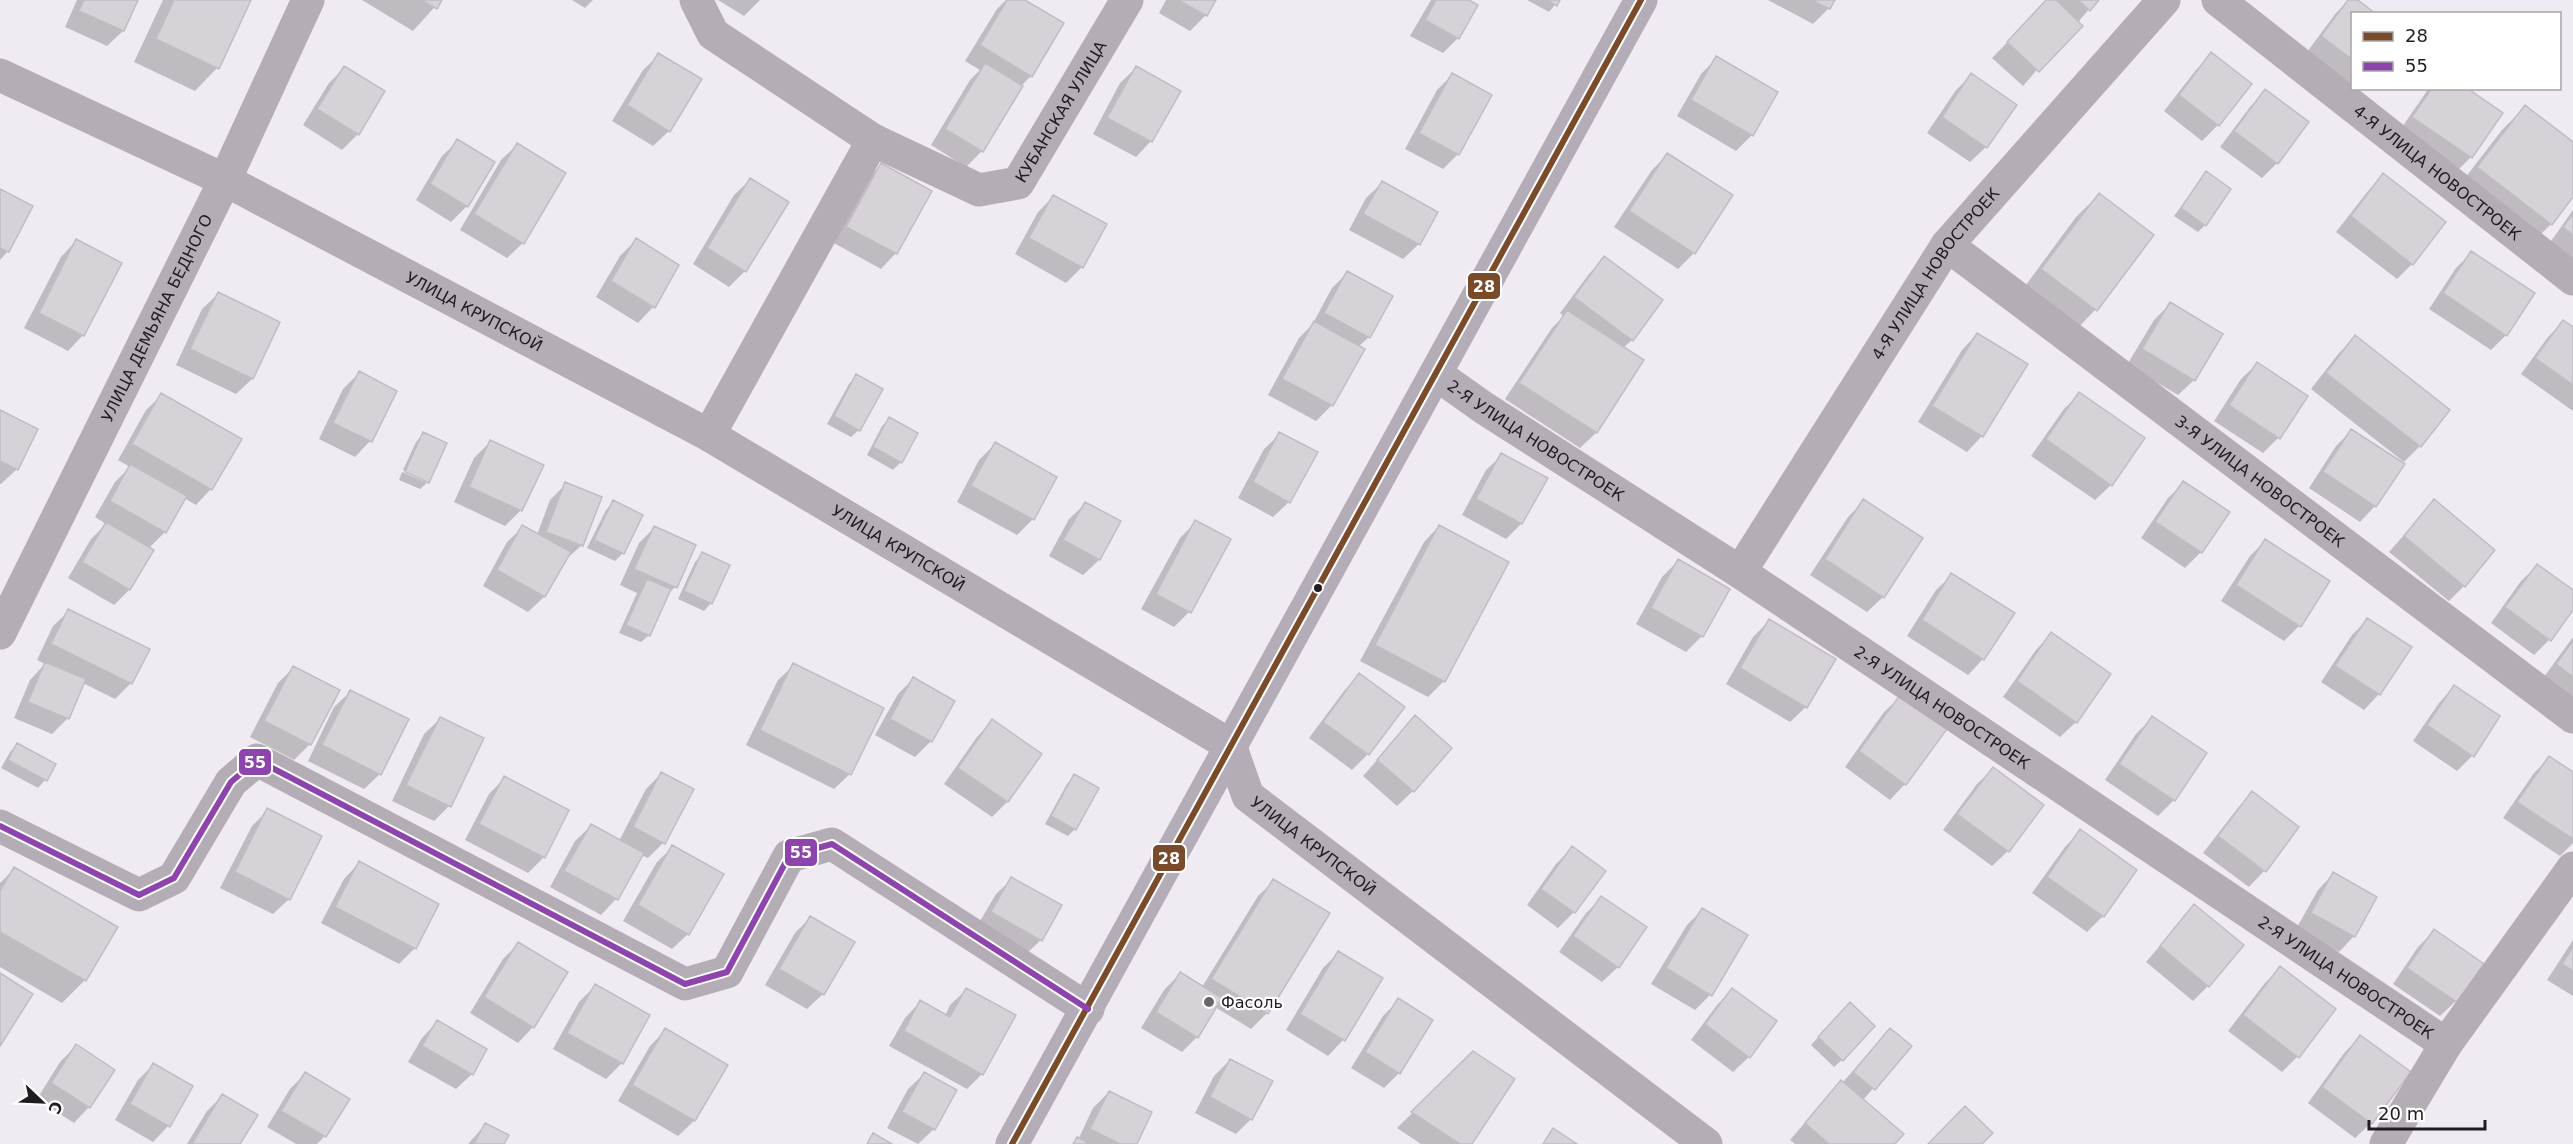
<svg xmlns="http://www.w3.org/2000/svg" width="2573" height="1144" font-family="'DejaVu Sans',sans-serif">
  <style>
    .shadow { fill: #0003 }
    .building { fill: #d7d2d8; stroke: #c1bdc3; stroke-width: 1.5 }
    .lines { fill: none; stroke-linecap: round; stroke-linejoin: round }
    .minor { stroke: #b4adb6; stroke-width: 33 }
    .secondary { stroke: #b4acb6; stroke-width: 33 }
    .bus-1-casing { stroke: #fff; stroke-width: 10 }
    .bus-2-casing { stroke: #fff; stroke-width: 10 }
    .bus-1 { stroke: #7a4b2a; stroke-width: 6 }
    .bus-2 { stroke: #8e44ad; stroke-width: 6 }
    .bus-dot { fill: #201c21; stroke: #fff; stroke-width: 2 }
    .poi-dot { fill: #69646a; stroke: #fff; stroke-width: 2 }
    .labels { text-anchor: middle; stroke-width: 4.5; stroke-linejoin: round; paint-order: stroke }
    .street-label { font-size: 16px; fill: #201c21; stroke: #fff }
    .poi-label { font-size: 16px; fill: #201c21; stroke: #fff; text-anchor: start }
    .line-badge { stroke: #fff; stroke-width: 2 }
    .badge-label { font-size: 16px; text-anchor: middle; font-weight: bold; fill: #fff }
  </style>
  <rect width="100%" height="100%" fill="#f0eaf2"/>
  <path class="shadow" d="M77 0H137L123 31 107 46 65 27Z
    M163 0H249L217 68 195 91 134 62Z
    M362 0H441L413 31Z
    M572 0H593L585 8Z
    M718 0H760L744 16Z
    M1006 0H1023L1031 76 1021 86 982 151 966 167 931 145 970 80 980 70 965 61 997 9Z
    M1166 0H1214L1206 15 1190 31 1159 13Z
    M1431 0H1466L1458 38 1443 53 1410 36Z
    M1527 0H1559L1549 12Z
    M1768 0H1833L1829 8 1813 24Z
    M2045 0H2097L2023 86 1992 58 2047 2Z
    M2349 0H2355L2352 14V86L2307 52 2336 13Z
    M2211 54 2250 84 2218 125 2202 141 2164 111 2196 70Z
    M659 55 669 131 653 146 612 121 643 70Z
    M1717 58 1752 135 1736 151 1677 116 1701 74Z
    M344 68 358 134 342 150 303 125 329 83Z
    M1136 68 1151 141 1136 157 1093 134 1120 83Z
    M1452 75 1458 154 1443 169 1405 149 1437 90Z
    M1972 75 1986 147 1970 162 1927 133 1956 90Z
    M2429 88H2465L2471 157 2456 172 2398 133Z
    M2265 91 2277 163 2262 178 2220 147 2250 107Z
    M2525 107 2573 144V195L2551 224 2528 247 2455 191 2502 130Z
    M458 141 467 206 451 222 416 200 442 156Z
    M517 145 523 243 507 258 460 230 501 160Z
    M1667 155 1731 196 1694 253 1678 269 1614 227 1652 170Z
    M881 165 896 253 881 269 832 242 865 180Z
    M2206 173 2205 225 2198 232 2174 216Z
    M2383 175 2412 264 2397 279 2336 232 2368 191Z
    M750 180 787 202 745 271 729 287 693 264 734 195Z
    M1382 183 1419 244 1403 259 1349 230 1366 198Z
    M0 190 8 251 0 260Z
    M2099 195 2152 235 2095 310 2073 333 2020 293 2076 217Z
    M1053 197 1082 267 1066 283 1015 254 1038 212Z
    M2573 210V262L2549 244Z
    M636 240 677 265 653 307 638 323 596 297 620 256Z
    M76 241 83 335 68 351 24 328 61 257Z
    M2471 253 2506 335 2491 350 2429 309 2456 268Z
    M1604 258 1632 340 1623 348 1642 361 1596 433 1580 448 1505 399 1552 328 1564 316 1560 313 1589 274Z
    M1347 273 1369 337 1358 347 1332 405 1316 421 1268 395 1299 338 1312 325 1332 288Z
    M218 294 278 323 252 379 236 394 176 365 202 309Z
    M2170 304 2194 380 2178 395 2127 365 2154 320Z
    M2563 322 2573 329V411L2521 374 2548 337Z
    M1977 334 1982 436 1967 452 1918 422 1962 350Z
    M2355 337 2420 446 2404 462 2311 389 2339 353Z
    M2257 364 2278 438 2263 453 2214 421 2241 379Z
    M359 373 370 441 355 457 319 439 343 389Z
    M856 376 859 430 851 437 827 424 849 384Z
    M2079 394 2111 485 2095 500 2031 456 2064 409Z
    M162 395 211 489 196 505 184 498 165 532 148 549 152 551 129 590 114 605 68 578 91 539 106 524 95 517 115 482 130 467 118 460 146 410Z
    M0 412 17 469 1 484H0Z
    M890 419 901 462 893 470 867 455 882 426Z
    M2351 431 2375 506 2360 522 2309 488 2336 446Z
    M423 434 428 482 427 483V480L403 470 416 442Z
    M1280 434 1289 502 1273 517 1238 498 1264 449Z
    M490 442 521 510 505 526 454 502 474 458Z
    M995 444 1055 477 1032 520 1017 535 957 502 979 460Z
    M1502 455 1546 479 1521 524 1506 539 1462 515 1486 470Z
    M402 472 427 483 420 489 399 480Z
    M2184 483 2228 512 2201 552 2185 568 2141 538 2168 498Z
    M566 484 582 545 565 560 544 597 528 612 483 586 507 542 523 527 537 535 550 500Z
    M1864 501 1883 597 1867 612 1810 575 1848 517Z
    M2434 501 2464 586 2449 601 2389 552Z
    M614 502 641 515 622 554 615 561 587 548 606 510Z
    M1085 504 1119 522 1099 560 1083 575 1049 556 1069 519Z
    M1196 522 1189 612 1174 627 1141 609 1180 538Z
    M1439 526 1444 681 1428 697 1360 661 1424 542Z
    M654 528 694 546 675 587 666 596 649 635 641 642 619 633 637 593 620 585 639 543Z
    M2265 541 2299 626 2284 641 2221 601 2250 556Z
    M703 554 711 603 704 611 678 599 695 562Z
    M1678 561 1702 636 1686 652 1636 624 1662 577Z
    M2537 566 2573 592V607L2549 640 2534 655 2491 623 2521 581Z
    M1952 575 2013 614 1983 659 1968 675 1907 636 1936 590Z
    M69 611 148 650 131 683 115 699 83 683 67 719 52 734 14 718 30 680 45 664 37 660 53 626Z
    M2368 619 2410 648 2379 694 2364 710 2321 682 2352 635Z
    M1769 621 1806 707 1790 722 1726 684 1753 637Z
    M2051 634 2076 722 2060 737 2003 697 2036 650Z
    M2573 637V704L2541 681Z
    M794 665 850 774 834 789 746 745 778 680Z
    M293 668 310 744 294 760 250 737 278 683Z
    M1359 675 1403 707 1368 754 1352 770 1309 738 1344 691Z
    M913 679 953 702 931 741 915 757 875 735 898 694Z
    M2454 687 2472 756 2457 771 2413 741 2439 703Z
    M350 692 380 774 364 789 308 761 334 707Z
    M1900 697 1905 784 1890 800 1845 767 1884 712Z
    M1415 717 1413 791 1397 806 1363 776Z
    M2152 718 2174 800 2158 816 2105 780 2136 734Z
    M440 719 449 806 434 821 392 801 424 734Z
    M992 721 1040 755 1007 802 992 817 944 784 977 737Z
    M17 744 54 764 45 780 38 788 1 768 10 752Z
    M2549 758 2573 774V843L2560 856 2503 818 2534 773Z
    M1993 769 2008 851 1992 866 1943 830 1977 784Z
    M661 774 663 843 648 858 641 855 616 899 601 915 550 887 575 841 591 826 619 841 646 789Z
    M1075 776V829L1068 836 1045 824 1067 784Z
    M505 778 567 810 543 858 528 873 465 840 489 794Z
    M2252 793 2297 827 2264 871 2249 887 2203 853 2237 809Z
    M268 810 289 899 273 914 220 888 252 826Z
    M2080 831 2135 870 2103 916 2087 932 2032 893 2065 847Z
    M673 847 688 934 672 949 623 921 657 862Z
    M1572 848 1604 871 1574 912 1558 928 1527 905 1556 864Z
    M359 863 437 904 415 948 399 964 321 923 344 879Z
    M14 869 85 980 62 1003 0 967V883Z
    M2333 874 2354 936 2339 952 2296 929 2318 890Z
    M1012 879 1041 940 1025 955 976 928 996 894Z
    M1274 881 1328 914 1267 1013 1251 1029 1215 1007 1197 1037 1182 1052 1141 1028 1164 990 1180 974 1202 987 1258 896Z
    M1602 898 1618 967 1602 982 1559 952 1586 913Z
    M2194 906 2208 986 2193 1001 2146 962Z
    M1702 910 1710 995 1695 1010 1651 984 1687 925Z
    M811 917 823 994 807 1009 765 985 795 933Z
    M2434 931 2456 1001 2440 1016 2393 984 2418 947Z
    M2573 940V996L2547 980Z
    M518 944 533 1027 518 1043 470 1013 503 959Z
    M1338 953 1381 978 1343 1040 1328 1056 1286 1030 1323 968Z
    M2280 968 2334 1009 2297 1057 2282 1072 2228 1031 2265 983Z
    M595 986 622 1063 606 1079 553 1049 579 1002Z
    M966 990 982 1074 967 1089 889 1046 905 1018 920 1002 945 1016 950 1005Z
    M1732 990 1749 1057 1733 1072 1691 1040 1717 1005Z
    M1399 1000V1073L1384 1088 1351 1068 1383 1016Z
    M1842 1012V1060L1834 1067 1811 1045Z
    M437 1022 472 1074 456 1089 408 1062 422 1038Z
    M666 1030 726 1065 694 1121 678 1136 618 1101 650 1046Z
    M1890 1030 1910 1046 1863 1100 1893 1144H1795L1790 1140 1826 1098 1841 1082 1842 1083Z
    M2360 1037 2371 1123 2355 1138 2308 1103 2345 1052Z
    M76 1046 89 1107 74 1123 37 1099 60 1062Z
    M1473 1053 1470 1144H1421L1397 1128Z
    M1230 1060 1251 1119 1236 1134 1195 1113 1214 1076Z
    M153 1065 191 1087 168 1126 153 1142 115 1120 138 1080Z
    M305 1074 325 1136 317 1144H296L267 1127 290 1089Z
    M924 1074 934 1129 918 1144 887 1128 908 1089Z
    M1109 1092 1135 1144H1072L1078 1140 1093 1108Z
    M222 1096 239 1144H187L207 1111Z
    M485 1125 503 1144H468Z"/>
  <path class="building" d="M84 0H138L124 31 79 11Z
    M174 0H251L219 69 156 39Z
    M422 0H442L437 9Z
    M1007 0H1025L1064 23 1032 77 980 45Z
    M1178 0H1216L1207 16Z
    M1436 0H1469L1478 5 1459 39 1425 20Z
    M1547 0H1560L1557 6Z
    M1812 0H1835L1830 9Z
    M2046 0H2056L2083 26 2039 72 2007 42Z
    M2078 0H2099L2090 11Z
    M2348 0H2358L2376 14H2352V59L2321 36Z
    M2211 52 2252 84 2219 126 2179 95Z
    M658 53 702 79 670 132 627 105Z
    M1716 56 1778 92 1753 136 1691 100Z
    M985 63 1023 86 983 152 945 129Z
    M344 66 385 91 359 135 317 109Z
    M1136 66 1181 91 1152 142 1107 118Z
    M1452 73 1492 95 1459 155 1419 133Z
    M1971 73 2017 105 1987 148 1942 117Z
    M2432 88H2467L2503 113 2472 158 2412 117Z
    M2265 89 2309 122 2278 164 2234 131Z
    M2525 105 2573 142V197L2552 225 2477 167Z
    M457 139 495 162 468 207 430 184Z
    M517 143 566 173 524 244 474 214Z
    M1667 153 1733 195 1695 254 1629 211Z
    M881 163 932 191 897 254 846 227Z
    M2206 171 2231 189 2206 226 2181 208Z
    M2383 173 2446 222 2413 265 2351 216Z
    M750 178 789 202 746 272 707 248Z
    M1382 181 1438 212 1420 245 1363 214Z
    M0 189 33 206 9 252 0 248Z
    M2099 193 2154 235 2097 311 2041 269Z
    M1053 195 1107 224 1083 268 1029 238Z
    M2573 214V235L2563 227Z
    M636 238 679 265 655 308 611 281Z
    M76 239 122 263 84 336 39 313Z
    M2471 251 2535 293 2507 336 2443 293Z
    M1604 256 1663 300 1633 341 1574 297Z
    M1347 271 1393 296 1370 338 1324 313Z
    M218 292 280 322 253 379 190 349Z
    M2170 302 2223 334 2195 381 2142 349Z
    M1567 310 1644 360 1597 433 1519 383Z
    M2563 320 2573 327V385L2535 358Z
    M1314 321 1365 349 1333 406 1282 379Z
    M1977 333 2028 364 1983 437 1932 406Z
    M2355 335 2450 410 2421 447 2326 373Z
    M2257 362 2308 396 2280 439 2229 405Z
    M359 371 397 391 372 442 333 423Z
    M856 374 883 389 860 431 834 416Z
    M2079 392 2145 438 2112 486 2046 439Z
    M161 393 242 439 212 490 132 444Z
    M0 410 38 429 18 470 0 461Z
    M889 417 918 433 902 463 873 447Z
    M2351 429 2405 464 2376 507 2323 472Z
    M423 432 447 443 429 483 405 472Z
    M1279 432 1318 452 1290 503 1253 482Z
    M490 440 544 465 522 511 469 487Z
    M995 442 1057 477 1034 520 971 486Z
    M1501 453 1548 478 1522 524 1476 499Z
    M130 464 187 496 166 533 110 501Z
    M2183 481 2230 512 2202 553 2155 522Z
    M565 482 602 497 583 546 546 532Z
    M1863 499 1923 538 1884 598 1825 559Z
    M2434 499 2495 550 2465 587 2404 536Z
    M613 500 643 515 624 554 594 540Z
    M1085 502 1121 521 1100 560 1063 540Z
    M1195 520 1231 539 1191 613 1156 594Z
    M106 522 154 550 130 590 82 562Z
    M522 525 571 552 545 597 497 570Z
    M1439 525 1509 562 1445 682 1375 645Z
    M654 526 696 545 677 588 634 569Z
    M2265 539 2330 581 2301 627 2236 585Z
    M702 552 730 565 712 604 684 591Z
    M1678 559 1730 589 1703 637 1651 608Z
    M2537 564 2573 590V610L2551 641 2505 607Z
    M1951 573 2015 613 1984 660 1922 620Z
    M647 579 671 589 650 636 626 625Z
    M68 609 150 649 132 684 51 644Z
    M2367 618 2412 647 2380 695 2335 666Z
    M1769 619 1836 659 1807 708 1740 668Z
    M2051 632 2111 674 2077 723 2017 681Z
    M2573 641V677L2556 664Z
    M45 662 86 679 69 719 28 702Z
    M793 663 884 708 851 775 760 730Z
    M293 666 340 690 311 745 264 721Z
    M1359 673 1405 707 1369 755 1323 722Z
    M913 677 955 701 932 742 890 719Z
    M2454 685 2500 716 2474 757 2427 725Z
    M350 690 409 719 381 775 322 745Z
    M1900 695 1947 729 1906 785 1859 751Z
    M1415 715 1452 748 1414 792 1377 760Z
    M2152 716 2207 753 2175 801 2119 764Z
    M440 717 484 738 451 807 406 785Z
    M992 719 1042 754 1008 802 958 768Z
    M17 743 56 764 47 781 8 760Z
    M2549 756 2573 772V839L2517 802Z
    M1993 767 2044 805 2009 852 1957 814Z
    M661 772 694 789 665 844 633 827Z
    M1074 774 1099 788 1076 830 1051 816Z
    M504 776 569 810 545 858 479 824Z
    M2252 791 2299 827 2266 872 2218 836Z
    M267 808 322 836 290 900 235 872Z
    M591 824 644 853 618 900 564 871Z
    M2080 829 2137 870 2104 917 2047 877Z
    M672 845 724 874 689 935 638 905Z
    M1572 846 1606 871 1575 913 1541 889Z
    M359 861 439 904 416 949 335 907Z
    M14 867 118 927 86 981 0 932V891Z
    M2333 872 2377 897 2355 937 2311 913Z
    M1011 877 1062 905 1042 941 991 912Z
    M1273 879 1330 913 1268 1014 1211 979Z
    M1601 896 1647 927 1619 968 1573 936Z
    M2194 904 2244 945 2209 987 2160 946Z
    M1702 908 1748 935 1712 996 1666 968Z
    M810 916 855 942 824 995 779 969Z
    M2434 929 2484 964 2457 1002 2407 968Z
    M518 942 568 972 534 1028 484 997Z
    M2573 947V971L2562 964Z
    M1338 951 1383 978 1345 1041 1300 1014Z
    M2280 966 2336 1009 2299 1058 2243 1015Z
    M1180 972 1222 998 1198 1038 1156 1012Z
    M0 973 33 994 0 1046Z
    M595 984 650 1015 623 1064 567 1033Z
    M966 988 1016 1015 983 1075 904 1031 920 1000 950 1017Z
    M1732 988 1777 1021 1750 1058 1705 1024Z
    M1398 998 1433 1020 1400 1074 1365 1052Z
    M1850 1002 1875 1026 1843 1061 1818 1037Z
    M437 1020 487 1049 473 1075 422 1046Z
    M665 1028 728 1065 695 1121 632 1085Z
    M1890 1028 1912 1046 1875 1090 1853 1072Z
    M2360 1035 2411 1072 2372 1124 2322 1087Z
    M76 1044 115 1070 90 1108 51 1083Z
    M1473 1051 1515 1079 1472 1144H1460L1411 1112Z
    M1230 1059 1273 1081 1252 1120 1210 1097Z
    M153 1063 193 1086 170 1127 130 1104Z
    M305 1072 350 1099 326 1137 281 1111Z
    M924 1072 957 1090 935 1130 902 1112Z
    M1841 1080 1904 1134 1895 1144H1829L1805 1123Z
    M1109 1091 1152 1112 1137 1144H1120L1090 1129Z
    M222 1094 258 1115 240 1144H192Z
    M1965 1106 1993 1133 1982 1144H1928Z
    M485 1123 509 1135 504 1144H474Z
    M1553 1128 1577 1144H1543Z
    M873 1133 892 1144H867Z
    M1077 1137 1090 1144H1073Z"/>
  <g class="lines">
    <g class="minor">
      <path id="s1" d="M696 0 713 34 873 140 979 190 1018 183 1127 0"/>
      <path id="s2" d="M2218 0 2573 279"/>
      <path id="s3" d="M0 75 225 180 709 435 1230 745 1248 796 1706 1144"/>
      <path id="s4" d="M1947 245 2573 717"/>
      <path id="s5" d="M1436 374 1484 408 1740 572 2446 1044"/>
      <path d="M709 435 873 140"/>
      <path id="s6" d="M1740 572 1947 245 2164 0"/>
      <path id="s7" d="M0 633 225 180 308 0"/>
      <path d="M0 826 139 895 174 878 231 782 257 760 685 984 727 972 789 856 832 844 1088 1009"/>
      <path d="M2386 1144 2446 1044 2573 868"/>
    </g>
    <path class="secondary" d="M1012 1144 1641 0"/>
    <defs>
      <path id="bus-1" d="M1012 1144 1641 0"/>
      <path id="bus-2" d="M0 826 139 895 174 878 231 782 257 760 685 984 727 972 789 856 832 844 1088 1009"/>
    </defs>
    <use href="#bus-1" class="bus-1-casing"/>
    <use href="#bus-2" class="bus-2-casing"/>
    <use href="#bus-1" class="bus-1"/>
    <use href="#bus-2" class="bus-2"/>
  </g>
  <circle class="bus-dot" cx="1318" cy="588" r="5"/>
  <circle class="poi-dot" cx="1209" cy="1002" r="6"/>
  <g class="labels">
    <g class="street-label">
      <text dy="6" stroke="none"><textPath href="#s1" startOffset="470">КУБАНСКАЯ УЛИЦА</textPath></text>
      <text dy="6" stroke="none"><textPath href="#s2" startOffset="279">4-Я УЛИЦА НОВОСТРОЕК</textPath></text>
      <text dy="6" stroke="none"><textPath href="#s6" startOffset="357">4-Я УЛИЦА НОВОСТРОЕК</textPath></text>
      <text dy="6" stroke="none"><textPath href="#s3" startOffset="530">УЛИЦА КРУПСКОЙ</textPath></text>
      <text dy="6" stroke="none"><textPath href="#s7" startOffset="352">УЛИЦА ДЕМЬЯНА БЕДНОГО</textPath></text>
      <text dy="6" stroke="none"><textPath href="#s5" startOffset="120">2-Я УЛИЦА НОВОСТРОЕК</textPath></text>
      <text dy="6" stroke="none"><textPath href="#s4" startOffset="392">3-Я УЛИЦА НОВОСТРОЕК</textPath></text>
      <text dy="6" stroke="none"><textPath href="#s3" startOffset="1016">УЛИЦА КРУПСКОЙ</textPath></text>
      <text dy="6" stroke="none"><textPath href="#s5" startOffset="606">2-Я УЛИЦА НОВОСТРОЕК</textPath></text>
      <text dy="6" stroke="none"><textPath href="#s3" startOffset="1538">УЛИЦА КРУПСКОЙ</textPath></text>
      <text dy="6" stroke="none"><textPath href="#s5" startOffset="1092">2-Я УЛИЦА НОВОСТРОЕК</textPath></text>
    </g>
    <g class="poi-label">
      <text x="1221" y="1008">Фасоль</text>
    </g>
  </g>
  <g class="line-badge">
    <rect x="1467" y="272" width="34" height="28" rx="6" fill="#7a4b2a"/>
    <rect x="238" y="748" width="34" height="28" rx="6" fill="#8e44ad"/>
    <rect x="784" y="838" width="34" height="29" rx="6" fill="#8e44ad"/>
    <rect x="1152" y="844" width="34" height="28" rx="6" fill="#7a4b2a"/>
  </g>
  <g class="badge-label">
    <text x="1484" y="292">28</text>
    <text x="255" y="768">55</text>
    <text x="801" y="858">55</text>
    <text x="1169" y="864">28</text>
  </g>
  <rect x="2351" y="12" width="210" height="78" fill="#ffffff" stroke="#a6a4a6" stroke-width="1.5"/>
  <rect x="2363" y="32" width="30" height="9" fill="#7a4b2a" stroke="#a6a4a6" stroke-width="1.5"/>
  <text x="2405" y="42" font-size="18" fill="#201c21">28</text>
  <rect x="2363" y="62" width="30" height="9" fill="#8e44ad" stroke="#a6a4a6" stroke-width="1.5"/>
  <text x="2405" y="72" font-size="18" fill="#201c21">55</text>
  <g transform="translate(42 1102) rotate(113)" stroke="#ffffff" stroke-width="4.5" paint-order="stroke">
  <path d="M0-4.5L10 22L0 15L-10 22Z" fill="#201c21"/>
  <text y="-9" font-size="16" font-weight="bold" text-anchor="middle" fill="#201c21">С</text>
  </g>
  <path d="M2369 1120v9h116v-9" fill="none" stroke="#201c21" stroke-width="3"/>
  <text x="2378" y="1120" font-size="18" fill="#201c21" stroke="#ffffff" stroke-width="4.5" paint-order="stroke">20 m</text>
</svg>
